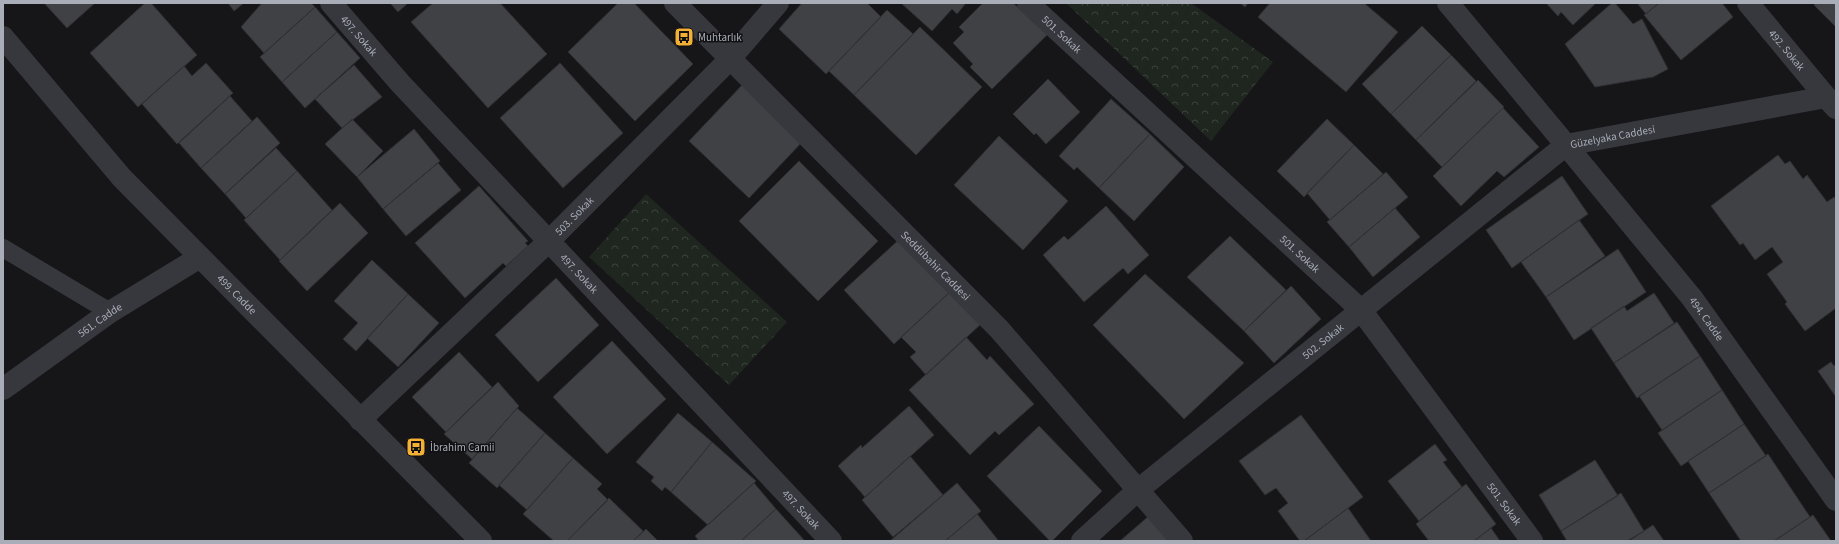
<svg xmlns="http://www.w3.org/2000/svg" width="1839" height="544" font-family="'Source Sans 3',sans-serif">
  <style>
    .forest { fill: url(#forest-crowns) }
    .building { fill: #404145; stroke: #303034 }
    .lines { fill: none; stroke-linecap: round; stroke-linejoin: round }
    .service { stroke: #37383d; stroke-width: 18 }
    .minor { stroke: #37383d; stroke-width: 22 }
    .tertiary { stroke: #37383d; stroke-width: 22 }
    .labels { text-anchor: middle; stroke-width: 3; stroke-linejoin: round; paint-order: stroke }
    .street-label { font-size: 11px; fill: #a8adb8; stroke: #111113 }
    .poi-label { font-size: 11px; fill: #a8adb8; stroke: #111113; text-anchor: start }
  </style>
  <defs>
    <pattern id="forest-crowns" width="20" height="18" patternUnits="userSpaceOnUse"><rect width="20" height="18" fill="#1e261f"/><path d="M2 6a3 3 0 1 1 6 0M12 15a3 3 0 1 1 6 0" fill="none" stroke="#3c433d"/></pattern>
  </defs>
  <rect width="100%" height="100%" fill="#161618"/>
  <path class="forest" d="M1066 3H1191L1273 62 1211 141Z
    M646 194 787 322 729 385 589 257Z"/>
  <path class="building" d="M44 3H95L67 28Z
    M145 3H151L197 55 138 107 90 53Z
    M228 3H244L234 11Z
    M262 3H311L315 7 264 53 241 27Z
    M390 3H408L398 12Z
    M433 3H500L547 54 488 108 411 22Z
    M618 3H634L693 64 635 121 568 52Z
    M802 3H867L881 17 826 74 779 29Z
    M901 3H966L957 14 952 9 932 31Z
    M983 3H1013L1049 33 992 89 970 67 973 64 953 43 964 32 959 27Z
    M1240 3H1248L1245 7Z
    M1270 3H1364L1398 32 1346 92 1258 17Z
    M1546 3H1596L1573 25 1561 12 1558 16Z
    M1612 3H1615L1633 24 1642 19 1668 69 1653 77 1595 87 1565 44Z
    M1637 3H1659L1646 14Z
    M1659 3H1722L1733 17 1681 60 1644 15Z
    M1815 3H1836V27L1814 5Z
    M315 7 337 32 282 82 260 57Z
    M887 10 913 34 854 95 829 71Z
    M1422 26 1451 55 1391 114 1362 84Z
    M920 27 982 87 916 155 854 95Z
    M337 32 360 58 305 108 282 82Z
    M1451 55 1476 81 1416 140 1391 114Z
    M206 63 233 93 177 144 142 104 184 66 192 76Z
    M560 63 623 133 563 188 500 118Z
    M354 65 382 97 342 128 315 99Z
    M1048 79 1080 112 1046 144 1036 133 1034 135 1013 114Z
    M1478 80 1504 107 1442 167 1416 140Z
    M745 82 805 139 749 198 689 141Z
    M230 96 252 121 201 168 179 143Z
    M1111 99 1150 134 1099 188 1077 167 1074 170 1059 156Z
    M1503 108 1539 147 1504 177 1497 171 1461 206 1433 176Z
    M257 117 280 143 225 194 201 168Z
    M352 119 383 151 357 177 325 144Z
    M1327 119 1354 145 1304 197 1277 171Z
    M414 129 440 161 383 209 357 177Z
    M1150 134 1184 167 1134 221 1099 188Z
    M999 136 1068 201 1023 250 954 185Z
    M1354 145 1383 174 1330 220 1307 193Z
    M276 148 297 171 246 218 225 194Z
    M1778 155 1785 164 1790 161 1803 179 1807 175 1827 202 1834 197 1836 200V308L1805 331 1785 304 1787 302 1767 274 1783 262 1772 247 1755 260 1743 243 1740 245 1711 206Z
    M799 161 878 241 818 301 739 221Z
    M438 163 461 190 406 236 383 209Z
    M297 171 332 210 280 260 244 220Z
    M1386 172 1408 197 1349 247 1327 222Z
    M1562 176 1588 214 1512 268 1486 230Z
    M479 186 528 241 525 243 528 246 506 266 503 263 465 298 415 243Z
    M340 203 368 233 307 291 279 261Z
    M1106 206 1149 255 1128 274 1123 268 1084 302 1043 255 1064 236 1068 240Z
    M1395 208 1420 237 1373 277 1349 247Z
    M1579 220 1605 256 1546 297 1521 262Z
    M903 236 952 290 894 344 844 290Z
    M1230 236 1286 290 1244 331 1187 277Z
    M1618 249 1646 292 1574 340 1546 297Z
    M372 260 408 294 356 351 343 339 358 323 334 301Z
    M1145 274 1244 363 1184 419 1093 325Z
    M556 278 599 325 538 382 495 335Z
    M1291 286 1321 319 1274 363 1244 331Z
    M952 290 982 323 926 375 910 357 916 352 901 337Z
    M1654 293 1674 323 1614 363 1591 328 1624 306 1627 311Z
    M408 294 439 323 398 367 367 338Z
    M1677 322 1700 356 1637 398 1614 363Z
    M966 337 987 360 990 356 1034 404 999 435 995 431 970 455 909 390Z
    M612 341 666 399 607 454 553 397Z
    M459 352 492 387 446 432 412 397Z
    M1700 356 1722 390 1662 430 1639 396Z
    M1831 362 1834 366 1836 364V397L1818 371Z
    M498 382 519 406 472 459 444 434Z
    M1722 390 1744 424 1681 466 1658 433Z
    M909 406 934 435 865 497 838 466 861 445 862 448Z
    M517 408 545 433 497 488 469 463Z
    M678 413 712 442 671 492 665 487 662 491 651 481 654 477 636 462Z
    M1301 415 1363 497 1304 541H1300L1278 511 1288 503 1276 488 1265 495 1239 461Z
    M1744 424 1766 456 1709 493 1688 461Z
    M1039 426 1102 491 1052 541H1050L987 476Z
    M545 433 573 458 527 510 499 485Z
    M712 442 756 481 708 525 671 492Z
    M1435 444 1447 460 1443 462 1462 487 1419 521 1388 481Z
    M1768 454 1810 517 1774 541H1741L1709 493Z
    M910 456 943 495 893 537 862 500Z
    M573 458 602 484 597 489 608 500 567 541H554L523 514Z
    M1595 460 1618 496 1561 531 1539 495Z
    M754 483 776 509 741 541H699L695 536Z
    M957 483 981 511 945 541H890Z
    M1466 484 1496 524 1474 541H1429L1416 524Z
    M1621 493 1644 531 1627 541H1567L1561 531Z
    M609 498 643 531 633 541H567Z
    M1348 508 1371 541H1304Z
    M776 509 805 541H741Z
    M977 514 998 540 997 541H945Z
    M1150 515 1171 541H1120Z
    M1813 515 1831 541H1774Z
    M1653 525 1664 541H1629Z
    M1491 528 1500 541H1474Z
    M646 529 658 541H633Z"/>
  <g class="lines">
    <path class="service" d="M3 248 110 312"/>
    <g class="minor">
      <path id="s1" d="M331 3 400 83 831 541"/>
      <path id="s2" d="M1028 3 1361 310 1532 541"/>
      <path id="s3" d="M1448 3 1566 145 1826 97 1836 108"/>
      <path id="s4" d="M1748 3 1826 97"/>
      <path id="s5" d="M3 37 122 178 481 541"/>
      <path id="s6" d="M3 389 110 312 200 257"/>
      <path id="s7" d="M360 420 549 241 729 60 778 3"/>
      <path id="s8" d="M1082 541 1138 490 1566 145 1692 298 1836 500"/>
    </g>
    <path class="tertiary" id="s9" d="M675 3 999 329 1182 541"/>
  </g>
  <defs>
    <symbol id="bus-square" viewBox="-11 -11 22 22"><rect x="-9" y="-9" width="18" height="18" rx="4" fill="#f2b134" stroke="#111113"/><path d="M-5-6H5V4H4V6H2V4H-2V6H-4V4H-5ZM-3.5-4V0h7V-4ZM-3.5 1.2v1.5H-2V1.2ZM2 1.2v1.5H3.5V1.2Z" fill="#111"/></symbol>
  </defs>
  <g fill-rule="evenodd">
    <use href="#bus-square" x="673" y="26" width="22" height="22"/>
    <use href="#bus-square" x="405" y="436" width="22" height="22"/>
  </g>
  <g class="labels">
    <g class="street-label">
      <text dy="4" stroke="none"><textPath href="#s2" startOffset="46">501. Sokak</textPath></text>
      <text dy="4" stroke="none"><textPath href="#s1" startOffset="43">497. Sokak</textPath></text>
      <text dy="4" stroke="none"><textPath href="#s4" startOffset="61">492. Sokak</textPath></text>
      <text dy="4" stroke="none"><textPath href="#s3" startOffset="232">Güzelyaka Caddesi</textPath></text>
      <text dy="4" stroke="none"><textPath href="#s7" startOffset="296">503. Sokak</textPath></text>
      <text dy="4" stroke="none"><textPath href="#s2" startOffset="370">501. Sokak</textPath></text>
      <text dy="4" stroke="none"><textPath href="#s9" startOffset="370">Seddübahir Caddesi</textPath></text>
      <text dy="4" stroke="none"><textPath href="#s1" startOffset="367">497. Sokak</textPath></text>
      <text dy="4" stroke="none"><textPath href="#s5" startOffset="348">499. Cadde</textPath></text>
      <text dy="4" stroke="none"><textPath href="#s8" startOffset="849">494. Cadde</textPath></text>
      <text dy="4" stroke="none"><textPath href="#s6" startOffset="119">561. Cadde</textPath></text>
      <text dy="4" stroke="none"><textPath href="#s8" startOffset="313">502. Sokak</textPath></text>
      <text dy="4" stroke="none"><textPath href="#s2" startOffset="694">501. Sokak</textPath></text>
      <text dy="4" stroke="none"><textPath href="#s1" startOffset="691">497. Sokak</textPath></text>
    </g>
    <g class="poi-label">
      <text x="698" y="41">Muhtarlık</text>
      <text x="430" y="451">İbrahim Camii</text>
    </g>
  </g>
  <rect width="1839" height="544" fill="none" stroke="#a8adb8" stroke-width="8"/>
</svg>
